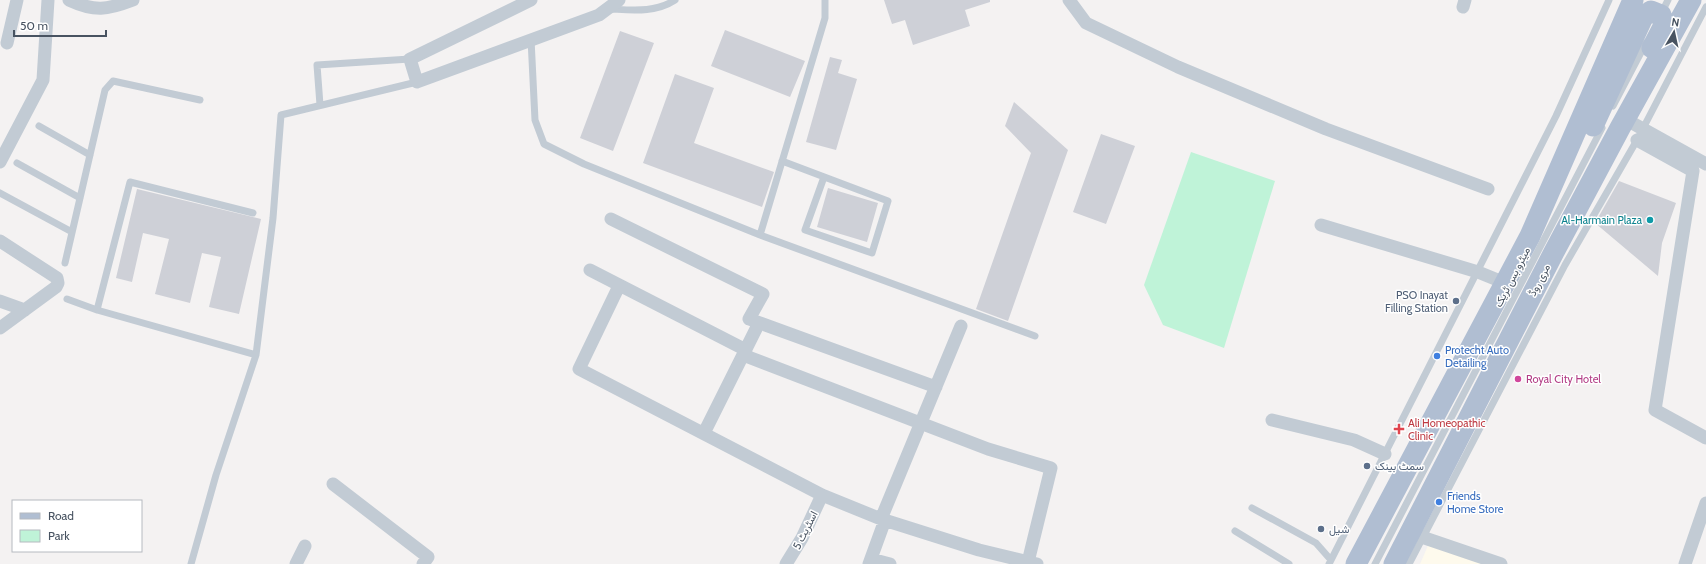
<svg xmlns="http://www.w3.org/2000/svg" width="1706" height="564" font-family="Cabin,Vazirmatn,sans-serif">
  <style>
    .commercial { fill: #fefaed }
    .green { fill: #bff3d8 }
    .building { fill: #ced0d7 }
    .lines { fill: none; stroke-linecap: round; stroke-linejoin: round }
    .service { stroke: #c2cbd4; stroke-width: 7 }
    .minor { stroke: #c2cbd4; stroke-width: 13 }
    .primary { stroke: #b0bed2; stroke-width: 21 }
    .culture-dot { fill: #0f9aa8; stroke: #fff; stroke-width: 1.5 }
    .service-dot { fill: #5c6f8a; stroke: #fff; stroke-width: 1.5 }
    .shop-dot { fill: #3f7fe0; stroke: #fff; stroke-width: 1.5 }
    .hotel-dot { fill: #d1479c; stroke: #fff; stroke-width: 1.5 }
    .health-dot { fill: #e0444e; stroke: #fff; stroke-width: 1.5 }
    .labels { text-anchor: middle; stroke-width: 3; stroke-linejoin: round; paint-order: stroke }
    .culture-label { font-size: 11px; fill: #0d838f; stroke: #fff; text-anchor: end }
    .street-label { font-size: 11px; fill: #485361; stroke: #fff }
    .service-label { font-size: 11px; fill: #4e5e75; stroke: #fff; text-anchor: start }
    .shop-label { font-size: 11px; fill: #366cbe; stroke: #fff; text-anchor: start }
    .hotel-label { font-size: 11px; fill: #b23c85; stroke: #fff; text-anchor: start }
    .health-label { font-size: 11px; fill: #be3a42; stroke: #fff; text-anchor: start }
  </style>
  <rect width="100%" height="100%" fill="#f4f2f2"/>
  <path class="commercial" d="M1430 541 1483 564H1420Z"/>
  <path class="green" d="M1191 152 1275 181 1224 348 1163 325 1144 285Z"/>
  <path class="building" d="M884 0H990V2L965 10 970 26 913 45 905 20 892 24Z
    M725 30 805 61 790 97 711 66Z
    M620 31 654 43 613 151 580 138Z
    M830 57 842 60 838 73 857 79 836 150 806 142Z
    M675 74 714 88 694 143 774 172 762 207 643 163Z
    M1014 102 1068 150 1008 321 976 309 1031 153 1005 126Z
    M1101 134 1135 146 1106 224 1073 212Z
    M1619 181 1676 203 1662 243 1658 276 1595 223Z
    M828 188 878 203 867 242 817 227Z
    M137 189 261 219 239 314 209 307 221 257 202 253 190 303 155 294 169 239 143 233 132 282 116 278Z"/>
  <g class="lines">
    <path class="service" d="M610 9C632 10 655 13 675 0
      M1661 14 1668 0
      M531 39 535 120 544 144 584 164 760 235 1035 336
      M320 105 317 65 410 59
      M1613 106 1646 43
      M39 126 90 155
      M782 161 888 201 872 253 805 230 824 177
      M17 163 80 198
      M0 193 72 232
      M760 235 825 18V0
      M65 263 105 90 113 81 200 100
      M67 299 97 310 256 355
      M97 310 130 182 253 213
      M1252 508 1316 543 1331 560
      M1235 531 1289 564
      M191 564 216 475 256 355 273 218 281 115 417 82
      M1329 564 1556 116 1609 0
      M1375 564 1602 128
      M1409 564 1565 265 1637 140 1706 7"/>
    <path class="minor" d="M69 0C95 12 107 10 133 0
      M531 0 410 59 417 82 599 15 619 0
      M1069 0 1086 23 1178 67 1326 129 1488 189
      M1463 7 1465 0
      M7 43 17 0
      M1625 119 1706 164
      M1637 140 1693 171 1655 410 1706 438
      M0 162 43 80 48 0
      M611 219 763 294 749 319 936 387
      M1321 225 1478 272 1505 283
      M0 241 57 278 58 283 56 287 0 328
      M590 270 746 350
      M619 286 579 369 822 495 881 519 979 550 1037 564
      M0 301 25 310
      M743 355 988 449 1051 468 1028 562
      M1272 420 1354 440 1385 454
      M704 433 759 323
      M333 484 428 557 423 564
      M881 519 961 326
      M1410 533 1501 564
      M871 559 890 564
      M296 564 305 546
      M786 564 802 538 822 495
      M869 564 885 520
      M1685 564 1706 503"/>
    <path class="primary" d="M1593 126 1643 17 1651 11 1661 15 1664 25 1652 48
      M1356 564 1530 236 1633 0
      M1394 564 1554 252 1620 128 1691 0"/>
  </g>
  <circle class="culture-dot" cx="1650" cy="220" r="4"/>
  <g class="service-dot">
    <circle cx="1456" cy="301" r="4"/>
    <circle cx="1367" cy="466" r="4"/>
    <circle cx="1321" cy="529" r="4"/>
  </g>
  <g class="shop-dot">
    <circle cx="1437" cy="356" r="4"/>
    <circle cx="1439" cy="502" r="4"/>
  </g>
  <circle class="hotel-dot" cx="1518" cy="379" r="4"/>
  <path class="health-dot" d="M1397 423h4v4h4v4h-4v4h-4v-4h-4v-4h4z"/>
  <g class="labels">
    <g class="culture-label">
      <text x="1642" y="224">Al-Harmain Plaza</text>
    </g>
    <g class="street-label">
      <text transform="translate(1512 277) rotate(-63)" y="4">میٹرو بس ٹریک</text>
      <text transform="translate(1539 280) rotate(-63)" y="4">مری روڈ</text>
      <text transform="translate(805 530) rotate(-63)" y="4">اسٹریٹ 5</text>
    </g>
    <g class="service-label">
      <text x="1448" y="299" text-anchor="end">PSO Inayat<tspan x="1448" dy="13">Filling Station</tspan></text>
      <text x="1375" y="470">سمٹ بینک</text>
      <text x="1329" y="533">شیل</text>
    </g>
    <g class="shop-label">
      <text x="1445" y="354">Protecht Auto<tspan x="1445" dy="13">Detailing</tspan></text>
      <text x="1447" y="500">Friends<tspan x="1447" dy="13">Home Store</tspan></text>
    </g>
    <g class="hotel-label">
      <text x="1526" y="383">Royal City Hotel</text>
    </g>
    <g class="health-label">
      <text x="1408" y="427">Ali Homeopathic<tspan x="1408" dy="13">Clinic</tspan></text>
    </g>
  </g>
  <rect x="12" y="500" width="130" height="52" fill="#ffffff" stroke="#b6bac0"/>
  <rect x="20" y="513" width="20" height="6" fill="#b0bed2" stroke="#b6bac0"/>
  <text x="48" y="520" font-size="12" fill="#485361">Road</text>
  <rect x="20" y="530" width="20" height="12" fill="#bff3d8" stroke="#b6bac0"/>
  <text x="48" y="540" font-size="12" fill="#485361">Park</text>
  <g transform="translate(1674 32) rotate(9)" stroke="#ffffff" stroke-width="3" paint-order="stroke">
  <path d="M0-3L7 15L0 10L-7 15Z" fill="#485361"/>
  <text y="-6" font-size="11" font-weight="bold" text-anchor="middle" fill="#485361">N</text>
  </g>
  <path d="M14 30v6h92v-6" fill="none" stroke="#485361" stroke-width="2"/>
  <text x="20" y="30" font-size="12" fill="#485361" stroke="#ffffff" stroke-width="3" paint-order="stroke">50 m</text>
</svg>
